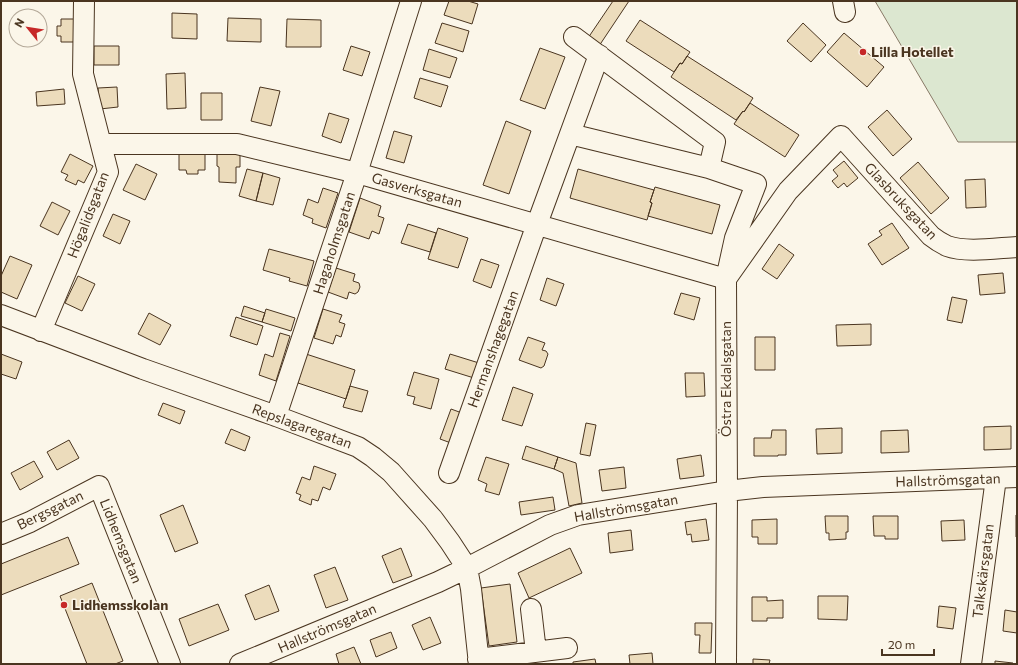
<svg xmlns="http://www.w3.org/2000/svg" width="1018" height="665" font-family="Commissioner,sans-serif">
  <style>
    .green { fill: #dce7d0; stroke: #887966 }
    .building { fill: #ecdcbc; stroke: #4a3520 }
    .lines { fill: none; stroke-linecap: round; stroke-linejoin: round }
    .minor-casing { stroke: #4a3520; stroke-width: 22 }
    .minor { stroke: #fbf6e9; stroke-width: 20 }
    .poi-dot { fill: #c62828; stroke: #fbf6e9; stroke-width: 1.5 }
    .labels { text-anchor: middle; stroke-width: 3; stroke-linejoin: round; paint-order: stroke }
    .poi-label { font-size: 14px; font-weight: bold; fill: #4a3520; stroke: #fbf6e9; text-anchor: start }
    .street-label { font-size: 14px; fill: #4a3520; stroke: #fbf6e9 }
  </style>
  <rect width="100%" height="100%" fill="#fbf6e9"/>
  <path class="green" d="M875 1H1017V142H958Z"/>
  <path class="building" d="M449 1H468L478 4 472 24 444 15Z
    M613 1H629L599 46 588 38Z
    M172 13 197 14V39L172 38Z
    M228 18 261 19V42L227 41Z
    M61 19H74V42H61V36H57V26H61Z
    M287 19 321 20V47H286Z
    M640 20 690 52 682 64 680 63 674 72 626 41Z
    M442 23 469 31 463 52 435 43Z
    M803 23 826 45 811 62 787 41Z
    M844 33 884 67 867 87 827 52Z
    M94 46H119V65H94Z
    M351 46 370 52 362 76 343 70Z
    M540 48 565 57 545 109 520 100Z
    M429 49 457 58 450 78 423 70Z
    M687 56 753 98 744 112 743 111 736 120 671 77 680 63 682 64Z
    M185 73 186 108 167 109 166 74Z
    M420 78 448 86 441 107 414 98Z
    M117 87 118 107 100 109 98 88Z
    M260 87 280 91 271 126 251 121Z
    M64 89 65 104 37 106 36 92Z
    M201 93H222V120H201Z
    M750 103 799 135 785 157 734 124 743 111 744 112Z
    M887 110 912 139 893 156 868 127Z
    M329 113 349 119 341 143 322 136Z
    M506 121 531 131 509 194 483 185Z
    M394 131 412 136 404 163 386 158Z
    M179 153H205V170H198V174H187L186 170H179Z
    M217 153H240V167H236V183L219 182V167L217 166Z
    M70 154 93 166 84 183 78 180 76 185 65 180 68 175 61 172Z
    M844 161 858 178 847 187 844 183 838 188 832 181 838 176 833 170Z
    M918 162 949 198 931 214 900 178Z
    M136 164 157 174 145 200 123 190Z
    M247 169 263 173 256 201 239 196Z
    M578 169 654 190 650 202 652 203 647 220 570 198Z
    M263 173 280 178 273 205 256 201Z
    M985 179 986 207 966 208 965 180Z
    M655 187 720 205 712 234 648 216 652 203 650 202Z
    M323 188 338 193 326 228 312 223 313 219 303 215 308 199 318 203Z
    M360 198 381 206 378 216 384 218 379 234 372 231 369 239 349 232Z
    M52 202 70 211 58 235 40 226Z
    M113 214 130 221 120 244 103 236Z
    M892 223 909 248 882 265 868 244 882 235 879 231Z
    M408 224 436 233 430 252 401 243Z
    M438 228 468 238 458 268 428 259Z
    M779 244 794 255 777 279 762 269Z
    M269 249 314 261 307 286 289 281 290 278 263 270Z
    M10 256 32 265 17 299 1 292V276Z
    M481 259 499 265 491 288 473 281Z
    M336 268 355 274 353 281 359 283 360 287 358 292 355 294 349 292 347 299 328 292Z
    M1003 273 1005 293 980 295 978 275Z
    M78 276 95 284 82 311 65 303Z
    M547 278 564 284 556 306 540 300Z
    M681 293 700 298 694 320 674 314Z
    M952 297 967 300 962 323 947 320Z
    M244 306 265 313 262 322 241 316Z
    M266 309 295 318 291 331 262 322Z
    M323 309 342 315 339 322 345 324 341 337 336 335 333 344 314 338Z
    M149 313 171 325 160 345 138 334Z
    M236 317 263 326 257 345 230 336Z
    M871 324V345L837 346 836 325Z
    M280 333 290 336 276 381 259 375 265 354 273 357Z
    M528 337 545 343 542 350 546 351 548 354 544 366 541 368 519 360Z
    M755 337H775V370H755Z
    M1 354 22 362 16 379 1 374Z
    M306 354 355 370 346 399 298 383Z
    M450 354 479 363 474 378 445 369Z
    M414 372 439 379 431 409 413 404 415 397 407 395Z
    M685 373H704L705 396 686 397Z
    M350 386 368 391 362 412 343 407Z
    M513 387 533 394 522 426 502 420Z
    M163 403 185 411 180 424 158 415Z
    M451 409 462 413 451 443 440 439Z
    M586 423 596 425 590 456 580 454Z
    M1011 426V449L984 450V427Z
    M842 428V453L817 454 816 429Z
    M231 429 250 437 245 451 225 443Z
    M772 430H786V455H778V456H754V438H771Z
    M908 430 909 452 881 453V431Z
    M69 440 79 458 57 470 47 452Z
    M526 446 558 457 554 469 522 459Z
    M701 455 704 476 680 479 677 459Z
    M486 457 509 464 499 495 485 491 487 484 478 480Z
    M558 457 576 463 582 503 569 506 563 473 554 469Z
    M34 461 43 477 20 490 11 473Z
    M314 466 336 474 330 490 323 487 318 501 312 499 311 505 299 500 301 495 296 493 302 477 310 480Z
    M624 467 626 488 602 491 599 470Z
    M553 497 555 510 521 515 519 502Z
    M183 505 198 543 175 552 160 515Z
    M1016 515H1017V537H1016Z
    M825 516H848V532H846V539L829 540V533H826Z
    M873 516H898V539H885V536H874Z
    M706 519 709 540 692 542 691 534 687 535 685 522Z
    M777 519V544H758V537H752V520Z
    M964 520 965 540 942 541 941 521Z
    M631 530 633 550 610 553 608 533Z
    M68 537 79 564 1 595V564Z
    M401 548 412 576 393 583 382 556Z
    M570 548 582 573 529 598 518 573Z
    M335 567 348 600 326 608 314 575Z
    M92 583 123 661 115 664H87L60 596Z
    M510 584 517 642 489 646 481 588Z
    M269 585 279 611 255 620 245 595Z
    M818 596H848L847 620 818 619Z
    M752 597H767V601L783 600V618H767V621H752Z
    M218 604 229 630 189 646 179 619Z
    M939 606 956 608 953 629 937 627Z
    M1005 610 1017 612V633L1003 631Z
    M430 617 441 643 423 650 412 625Z
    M695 623H712L711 653H699L700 635H695Z
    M391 632 397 648 376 657 370 640Z
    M354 647 361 664H339L336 654Z
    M652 653 653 664H630L629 655Z
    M595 659 596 664H573V662Z
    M753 659 770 660 769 664H753Z
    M995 661 1013 663V664H995Z"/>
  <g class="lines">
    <defs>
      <path id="minor" d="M843 1 845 12
        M570 134 709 168
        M101 144H237L357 173 726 279 735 238 756 184 709 168 715 142 574 37
        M1 315 143 369 276 416 358 447 373 457 391 472 433 519 450 542 467 568 471 589 479 664
        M41 331 108 172 83 74 84 1
        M276 416 357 173 411 1
        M449 473 537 224 599 55
        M1 534 30 522 99 486 170 664
        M531 609 536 652
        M478 659 567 648
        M240 664 438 582 467 568 550 525 578 515 727 491 763 487 1017 477
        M726 664 727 491 726 279 788 191 841 136 931 236C936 240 941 243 947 246 966 253 997 248 1017 247
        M971 664 996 478"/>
    </defs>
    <use href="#minor" class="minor-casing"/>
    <use href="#minor" class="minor"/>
  </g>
  <g class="poi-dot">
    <circle cx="863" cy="52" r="4"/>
    <circle cx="64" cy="605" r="4"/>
  </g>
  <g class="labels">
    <g class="poi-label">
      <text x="871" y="57">Lilla Hotellet</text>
      <text x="72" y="610">Lidhemsskolan</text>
    </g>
    <g class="street-label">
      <text transform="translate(417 190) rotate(16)" y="5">Gasverksgatan</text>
      <text transform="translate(901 201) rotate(47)" y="5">Glasbruksgatan</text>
      <text transform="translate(88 215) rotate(-69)" y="5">Högalidsgatan</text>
      <text transform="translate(334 243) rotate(-72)" y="5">Hagaholmsgatan</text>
      <text transform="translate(493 349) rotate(-70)" y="5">Hermanshagegatan</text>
      <text transform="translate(726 379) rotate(-90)" y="5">Östra Ekdalsgatan</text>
      <text transform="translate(302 426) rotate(20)" y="5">Repslagaregatan</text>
      <text transform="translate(948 480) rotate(-2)" y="5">Hallströmsgatan</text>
      <text transform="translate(626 508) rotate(-10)" y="5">Hallströmsgatan</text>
      <text transform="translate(50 510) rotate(-26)" y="5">Bergsgatan</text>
      <text transform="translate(121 541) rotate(68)" y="5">Lidhemsgatan</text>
      <text transform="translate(983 571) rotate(-83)" y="5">Talkskärsgatan</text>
      <text transform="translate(327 628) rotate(-23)" y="5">Hallströmsgatan</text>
    </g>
  </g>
  <rect width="1018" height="665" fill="none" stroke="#4a3520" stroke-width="4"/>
  <g transform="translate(28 28) rotate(300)"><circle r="19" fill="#fbf6e9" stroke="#b4a999"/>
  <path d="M0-3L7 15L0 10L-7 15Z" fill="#c62828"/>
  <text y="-6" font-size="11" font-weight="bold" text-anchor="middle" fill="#4a3520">N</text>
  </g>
  <path d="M882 649v6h52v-6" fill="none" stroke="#4a3520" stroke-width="2"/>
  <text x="888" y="649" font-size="12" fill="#4a3520" stroke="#fbf6e9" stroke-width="3" paint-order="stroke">20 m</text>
</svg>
